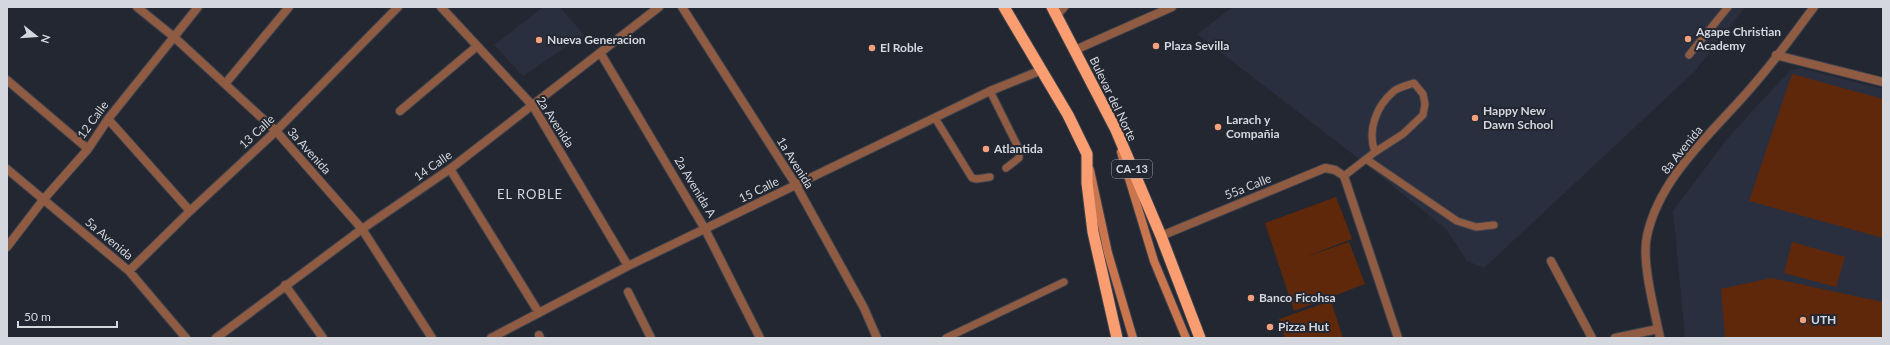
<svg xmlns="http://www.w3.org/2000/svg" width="1890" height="345" font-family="Lato,sans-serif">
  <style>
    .built { fill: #2a2f3f }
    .green { fill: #5f280a }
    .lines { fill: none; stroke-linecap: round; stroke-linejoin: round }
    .service-casing { stroke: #3f434d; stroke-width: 9 }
    .minor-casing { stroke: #3f434d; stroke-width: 10 }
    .secondary-casing { stroke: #3f434d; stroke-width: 10 }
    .trunk-casing { stroke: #3f434d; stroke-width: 13 }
    .service { stroke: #8f5b42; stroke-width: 7 }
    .minor { stroke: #8f5b42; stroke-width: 8 }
    .secondary { stroke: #c9764e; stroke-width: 8 }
    .trunk { stroke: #fa9e72; stroke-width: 11 }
    .poi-dot { fill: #f1a17c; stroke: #232731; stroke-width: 1.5 }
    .labels { text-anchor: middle; stroke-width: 4; stroke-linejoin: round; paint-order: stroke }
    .shield { fill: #232731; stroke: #9fa2aa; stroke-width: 1 }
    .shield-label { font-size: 11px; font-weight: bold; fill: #d4d7de }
    .poi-label { font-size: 12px; font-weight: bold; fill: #d4d7de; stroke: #232731; text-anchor: start }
    .street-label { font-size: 12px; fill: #d4d7de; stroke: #232731 }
    .neighbourhood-label { font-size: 13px; letter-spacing: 1px; fill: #d4d7de; stroke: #232731 }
  </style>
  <rect width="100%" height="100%" fill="#232731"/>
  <path class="built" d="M543 7H560L584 35 523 76 494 45Z
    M1233 7H1745L1695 71 1484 268 1467 261 1446 229 1368 166 1197 34Z
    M1800 68 1883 89V338H1685L1673 211 1728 138 1780 81 1790 71Z"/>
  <path class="green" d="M1792 74 1883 99V238L1749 201Z
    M1336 197 1352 239 1305 257 1349 242 1365 284 1294 311 1265 223Z
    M1792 242 1845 257 1836 287 1784 273Z
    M1771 278 1883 302V338H1725L1721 289Z
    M1331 301 1343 338H1285L1279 319Z"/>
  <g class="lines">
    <defs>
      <path id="service" d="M1689 55 1728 7
        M990 91 1019 149V158L1006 168
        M935 118 972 178 977 179 990 177
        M1366 159 1457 221 1476 227 1494 225
        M1344 176 1375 152 1403 134 1423 115 1425 104 1423 94 1414 83C1408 85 1399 87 1394 91 1376 106 1367 131 1375 152
        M946 338 1064 282"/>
      <path id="minor" d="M137 7 174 37 276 131 362 229 432 338
        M441 7 533 106 628 266
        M682 7 796 185 864 308 877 338
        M1057 15 1064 7
        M1075 50 1172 7
        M601 54 705 229 760 338
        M1776 55 1883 82
        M7 80 88 149
        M225 84 289 7
        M400 111 476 47
        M108 119 190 211
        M7 169 129 271 186 338
        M450 169 539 313
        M1161 236 1325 168 1335 170 1344 176 1398 338
        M7 247 43 200 88 149 108 119 198 7
        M1551 261 1592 338
        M129 271 190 211 276 131 398 7
        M285 285 323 338
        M628 292 651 338
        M539 335 540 338
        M216 338 362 229 450 169 659 7
        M491 338 628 266 990 91 1042 70
        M1615 338 1658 329
        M1660 338C1655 311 1641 262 1647 236 1660 174 1718 128 1756 82 1777 58 1795 32 1814 7"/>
      <path id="secondary" d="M1121 152 1154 261 1186 338
        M1090 170 1108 253 1133 338"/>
      <path id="trunk" d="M1004 7 1068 115 1087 154V183L1093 232 1117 338
        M1052 7 1116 130 1161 236 1200 338"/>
    </defs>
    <use href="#service" class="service-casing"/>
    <use href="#minor" class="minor-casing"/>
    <use href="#secondary" class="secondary-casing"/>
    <use href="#trunk" class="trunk-casing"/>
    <use href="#service" class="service"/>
    <use href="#minor" class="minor"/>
    <use href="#secondary" class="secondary"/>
    <use href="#trunk" class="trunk"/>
  </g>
  <g class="poi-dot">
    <circle cx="1688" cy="39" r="4"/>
    <circle cx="539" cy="40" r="4"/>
    <circle cx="1156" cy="46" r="4"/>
    <circle cx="872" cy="48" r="4"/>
    <circle cx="1475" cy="118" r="4"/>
    <circle cx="1218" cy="127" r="4"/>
    <circle cx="986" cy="149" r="4"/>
    <circle cx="1251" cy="298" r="4"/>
    <circle cx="1803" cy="320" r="4"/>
    <circle cx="1270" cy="327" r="4"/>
  </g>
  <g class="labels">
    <rect class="shield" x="1112" y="160" width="40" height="18" rx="3"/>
    <g class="shield-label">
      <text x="1132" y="173">CA-13</text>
    </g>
    <g class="poi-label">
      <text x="1696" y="36">Agape Christian<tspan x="1696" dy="14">Academy</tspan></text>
      <text x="547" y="44">Nueva Generacion</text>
      <text x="1164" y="50">Plaza Sevilla</text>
      <text x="880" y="52">El Roble</text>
      <text x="1483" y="115">Happy New<tspan x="1483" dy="14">Dawn School</tspan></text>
      <text x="1226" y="124">Larach y<tspan x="1226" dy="14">Compañia</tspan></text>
      <text x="994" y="153">Atlantida</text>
      <text x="1259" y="302">Banco Ficohsa</text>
      <text x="1811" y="324">UTH</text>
      <text x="1278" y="331">Pizza Hut</text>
    </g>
    <g class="street-label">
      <text transform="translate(1113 99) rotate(64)" y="4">Bulevar del Norte</text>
      <text transform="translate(93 120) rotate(-54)" y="4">12 Calle</text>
      <text transform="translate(555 122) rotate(57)" y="4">2a Avenida</text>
      <text transform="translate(257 132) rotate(-43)" y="4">13 Calle</text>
      <text transform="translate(1682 150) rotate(-51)" y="4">8a Avenida</text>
      <text transform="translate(309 151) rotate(48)" y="4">3a Avenida</text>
      <text transform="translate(795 163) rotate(58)" y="4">1a Avenida</text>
      <text transform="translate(433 166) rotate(-35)" y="4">14 Calle</text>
      <text transform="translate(695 187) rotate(59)" y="4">2a Avenida A</text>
      <text transform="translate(1248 187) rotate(-22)" y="4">55a Calle</text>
      <text transform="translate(759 190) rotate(-26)" y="4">15 Calle</text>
      <text transform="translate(109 239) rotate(40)" y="4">5a Avenida</text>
    </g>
    <g class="neighbourhood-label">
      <text x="530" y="199">EL ROBLE</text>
    </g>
  </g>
  <rect width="1890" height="345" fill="none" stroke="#d4d7de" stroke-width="16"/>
  <g transform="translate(36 36) rotate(107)" stroke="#232731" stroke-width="3" paint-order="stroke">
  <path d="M0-3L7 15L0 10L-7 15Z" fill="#d4d7de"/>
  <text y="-6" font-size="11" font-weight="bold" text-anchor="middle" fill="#d4d7de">N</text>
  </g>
  <path d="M18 321v6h99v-6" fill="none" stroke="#d4d7de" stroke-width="2"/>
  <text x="24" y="321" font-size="12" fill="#d4d7de" stroke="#232731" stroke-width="3" paint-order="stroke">50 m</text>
</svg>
